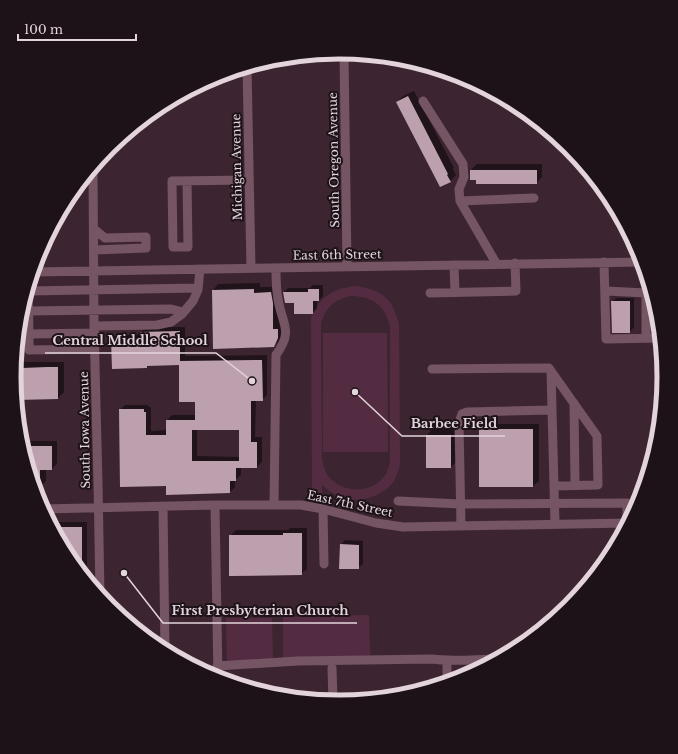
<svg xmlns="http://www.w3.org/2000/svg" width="678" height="754" font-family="'Libre Baskerville',serif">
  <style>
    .green { fill: #542c42; fill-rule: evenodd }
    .shadow { fill: #0007; fill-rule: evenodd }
    .building { fill: #bda0ae; fill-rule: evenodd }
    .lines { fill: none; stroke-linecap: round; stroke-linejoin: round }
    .minor { stroke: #755464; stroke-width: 9 }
    .labels { text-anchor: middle; stroke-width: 4; stroke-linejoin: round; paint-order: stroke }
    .street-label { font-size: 12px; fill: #e3d4db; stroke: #1c1217 }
    .rim { fill: none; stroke: #e3d4db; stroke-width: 5 }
    .leader { fill: none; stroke: #e3d4db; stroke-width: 1.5 }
    .callout-dot { fill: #e3d4db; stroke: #1c1217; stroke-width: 1.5 }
    .callout-label { font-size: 13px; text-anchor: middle; font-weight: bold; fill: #e3d4db; stroke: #1c1217; stroke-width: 4; stroke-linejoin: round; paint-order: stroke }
  </style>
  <rect width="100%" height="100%" fill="#3c2531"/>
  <path class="green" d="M355 286C382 290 393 298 399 325L400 463C399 469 397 475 394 481 383 497 358 504 340 497 333 494 328 490 322 485V493L312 492 311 319C319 297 332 289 355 286ZM350 296C372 296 384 304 390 326V462C389 467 387 474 383 478 369 494 342 493 328 476 325 471 323 465 322 459L321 323C325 308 335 299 350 296Z
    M323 333H387L388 452H323Z
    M369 615 370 657 283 658V617Z
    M226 618H272L273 660 227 661Z"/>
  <path class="shadow" d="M414 91 454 168 453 169 456 175 450 181 397 102 403 96Z
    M477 164H542V177L536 183 471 170Z
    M260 283V287H277L278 297 279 324 284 323V332L279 340 273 346 213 290 218 284Z
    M313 285H323V296L319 300H317V309L312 313 295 302 284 292 288 288H310Z
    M616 298H634V327L630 332 612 302Z
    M20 315H27V336L23 340H18Z
    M146 327H185V356L267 355V395L262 400H256L255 437H262V462L257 467H241V475L235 480V487L230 492 167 485 120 410 125 405H148V407H151V431L167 430V420L172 415H196V401L180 364 149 365 147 367 112 340 117 335H141V332ZM197 429H240V457L197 456Z
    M16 357H18V362H64V392L58 398 16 399 14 377Z
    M486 424H539V481L533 486 480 430Z
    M432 429H457V461L451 467 427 435Z
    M20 441H57V463L52 469H46V481L40 487H34Z
    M46 516H53V522H87V571H89V583L67 555V538H58Z
    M290 528H307V569L301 574 230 536 236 530H288Z
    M345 540 363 541V564L358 568 341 545Z"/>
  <path class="building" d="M408 96 448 174 447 175 451 182 440 187 396 102Z
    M470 170H537V184H476V180H470Z
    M254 289V293L271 292 273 303V329H278V338L274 347 213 349 212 290Z
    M308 289H319V301H313V314H294V303H285L283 292H308Z
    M611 301H630V333H612Z
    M180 331V361L262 360 263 401H251V442H257V468H236V481H230V493L166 495V486L120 487 119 409H144V412H146V435H166V420H195V402H179V365L147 366V368L112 369 111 340H140V332ZM192 430H239V461H192Z
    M47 367H58V399L16 400 14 381H23L22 368Z
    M479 429H533V487H479Z
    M426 435H451V468H426Z
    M22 446H52V470H40V488H35Z
    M53 527H82V567H76L69 557 66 553V539H59Z
    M283 533H302V575L229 576V535H283Z
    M340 544 359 545V569H339Z"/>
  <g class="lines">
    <path class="minor" d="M344 53 347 267
      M247 67 251 268
      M423 101 463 164 464 177 459 189 460 201 496 263
      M557 137 560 140
      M93 167 94 326 98 483 100 595
      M187 181 188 247H173L172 181 249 180
      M460 201 534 198
      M94 229 105 238 146 237V248L94 250
      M604 262 606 339 660 338
      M454 265 455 292
      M33 272 642 262
      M28 287 29 334 95 333
      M28 291 198 288
      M606 291 646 293V338
      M430 293 516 291 515 263
      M29 311 171 309 183 312
      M94 326 157 325 171 322 182 314 193 301 198 290 200 269
      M29 334V350L95 349
      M432 369 549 368 551 371 555 524
      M551 371 597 436 598 485 554 486
      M574 403 575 485
      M398 501 460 504 627 503V523
      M215 505 218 678
      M274 505 276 355C294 330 282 325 278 299 276 289 276 278 276 268
      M163 506 165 651
      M43 509 215 505H301L323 509 376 523 403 527 628 523
      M323 509 324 564
      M461 526 459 423 462 414 467 412 552 410
      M447 661V682
      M217 666 298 661 432 659C452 662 477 659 498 659
      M332 668 333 701"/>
  </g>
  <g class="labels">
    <g class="street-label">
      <text transform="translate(334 160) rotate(-91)" y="4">South Oregon Avenue</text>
      <text transform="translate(237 167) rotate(-91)" y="4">Michigan Avenue</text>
      <text transform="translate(337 255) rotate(-1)" y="4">East 6th Street</text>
      <text transform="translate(85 430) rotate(-91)" y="4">South Iowa Avenue</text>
      <text transform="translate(350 504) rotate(12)" y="4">East 7th Street</text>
    </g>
  </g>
  <path d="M0 0H678V754H0ZM21 377a318 318 0 1 1 636 0a318 318 0 1 1-636 0Z" fill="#1c1217" fill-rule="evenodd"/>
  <path class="rim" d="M21 377a318 318 0 1 1 636 0a318 318 0 1 1-636 0Z"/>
  <path class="leader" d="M252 381L216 353H45M355 392L402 436H505M124 573L163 623H357"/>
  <g class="callout-dot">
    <circle cx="252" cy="381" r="4"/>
    <circle cx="355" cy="392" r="4"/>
    <circle cx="124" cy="573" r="4"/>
  </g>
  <g class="callout-label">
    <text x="130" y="345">Central Middle School</text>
    <text x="454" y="428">Barbee Field</text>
    <text x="260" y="615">First Presbyterian Church</text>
  </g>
  <path d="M18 34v6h118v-6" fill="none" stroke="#e3d4db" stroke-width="2"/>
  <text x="24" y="34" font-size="12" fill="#e3d4db" stroke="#1c1217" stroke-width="3" paint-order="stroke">100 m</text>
</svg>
